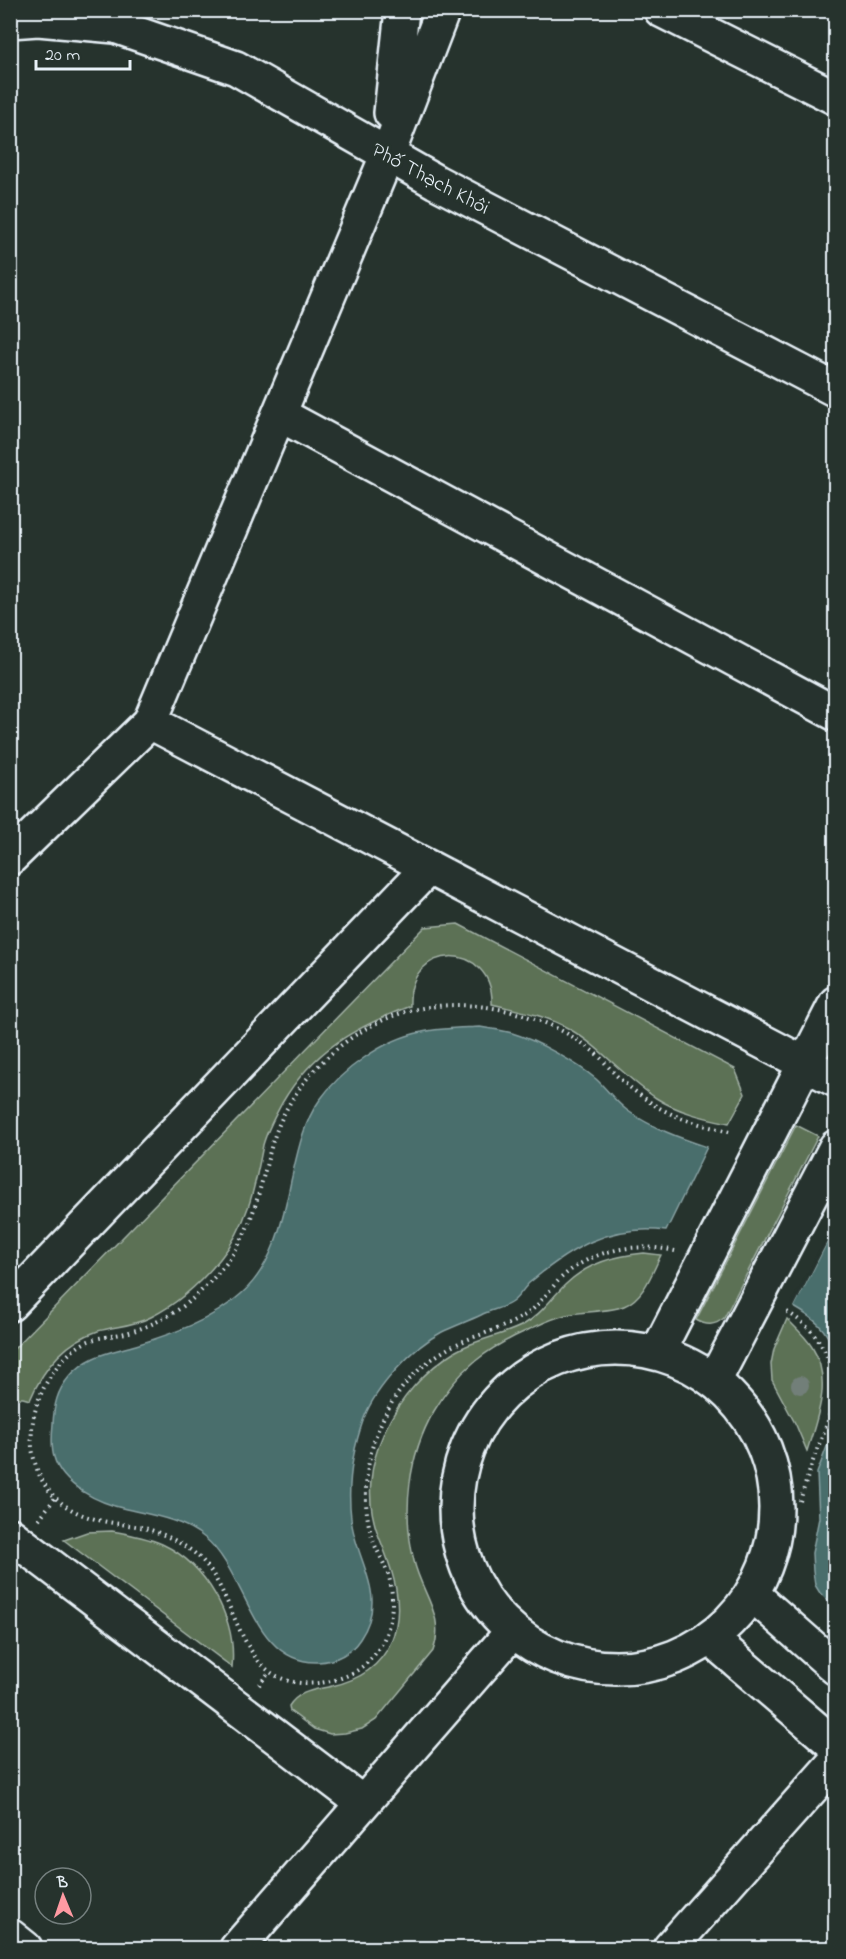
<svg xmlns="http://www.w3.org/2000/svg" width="846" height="1959" font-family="'Indie Flower',sans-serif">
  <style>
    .green { fill: #5c7155; stroke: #a2b1a6; stroke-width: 1.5 }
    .water { fill: #496e6c; stroke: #89a2a4; stroke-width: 1.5 }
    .pier { fill: #26332d }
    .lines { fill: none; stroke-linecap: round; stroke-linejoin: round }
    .minor-casing { stroke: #e8f1f8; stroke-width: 38 }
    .path { stroke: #e8f1f8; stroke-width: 4; stroke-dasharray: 1.5 4.5; stroke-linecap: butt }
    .minor { stroke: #26332d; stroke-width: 33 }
    .tree { fill: #727f79 }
    .labels { text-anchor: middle; stroke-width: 6; stroke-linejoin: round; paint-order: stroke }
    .street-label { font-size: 21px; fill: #e8f1f8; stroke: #26332d }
  </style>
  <rect width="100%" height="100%" fill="#26332d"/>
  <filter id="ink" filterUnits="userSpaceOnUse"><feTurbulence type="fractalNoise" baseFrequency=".0167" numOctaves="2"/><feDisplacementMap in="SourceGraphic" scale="12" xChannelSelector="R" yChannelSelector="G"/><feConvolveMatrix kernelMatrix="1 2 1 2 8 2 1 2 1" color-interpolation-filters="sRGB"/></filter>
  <g filter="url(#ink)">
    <path class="green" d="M458 924 735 1069 745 1094 729 1123C704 1118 678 1112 656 1098 622 1076 598 1043 562 1025 540 1014 516 1010 492 1004 494 941 407 940 410 1006 354 1028 313 1050 282 1103 275 1116 267 1130 263 1145 255 1186 248 1225 220 1259 202 1281 177 1304 151 1317 134 1326 116 1326 98 1331 65 1342 43 1369 30 1400L23 1398H11V1352L425 927Z
      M796 1125 818 1136 724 1318C714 1326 707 1326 696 1320Z
      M644 1253 661 1255C652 1273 644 1298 624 1306 610 1312 583 1311 566 1315 552 1318 541 1324 528 1330 485 1349 458 1370 434 1411 408 1456 402 1512 414 1561 422 1595 446 1616 433 1651L376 1720 362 1729 345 1733 330 1734 314 1729 290 1711 289 1706C299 1690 316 1690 332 1686 359 1680 380 1667 391 1642 406 1606 393 1571 379 1537 351 1467 396 1387 456 1351 477 1339 502 1336 523 1325 541 1315 551 1298 566 1284 588 1263 614 1256 644 1253Z
      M787 1319C796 1328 806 1337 812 1347 833 1380 817 1418 807 1451L796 1425 772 1380 771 1364 774 1349Z
      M112 1531C129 1534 146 1537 162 1544 207 1565 237 1619 232 1667L64 1540 87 1532Z"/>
    <path class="water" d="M480 1027C491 1029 502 1030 512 1033 536 1040 577 1063 596 1079 608 1090 615 1102 628 1111 652 1128 680 1138 707 1147L666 1231C609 1224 571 1248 529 1283 523 1289 519 1297 512 1302 504 1308 490 1310 481 1315 468 1321 455 1326 442 1332 413 1347 376 1387 364 1418 353 1449 347 1485 351 1518 355 1561 390 1595 360 1639 350 1654 337 1661 318 1662 252 1664 247 1572 205 1538 184 1520 153 1515 126 1509 99 1503 62 1486 54 1457 51 1447 52 1434 53 1424 54 1405 57 1391 69 1377 89 1354 109 1353 136 1345 174 1333 211 1321 241 1294 273 1266 283 1221 291 1181 297 1155 303 1123 319 1101 341 1070 384 1039 422 1032 441 1028 461 1028 480 1027Z
      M835 1227V1352C826 1328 815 1319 794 1307Z
      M835 1425V1607L820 1593 815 1585 813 1571 812 1553 819 1518 817 1473Z"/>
    <path class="pier" d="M836 1224 794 1307 791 1305 833 1225Z"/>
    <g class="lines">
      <defs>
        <path id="minor" d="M661 10 836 98
          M10 21 38 19 115 26 236 68 436 182 836 390
          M391 113 402 10
          M279 414 836 714
          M150 722 836 1080
          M10 858 150 722 387 156 443 10
          M10 1304 428 868
          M456 1508a160 160 0 1 1 320 0a160 160 0 1 1-320 0Z
          M657 1353 836 1003
          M714 1381 836 1147
          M10 1535 363 1803
          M752 1594 836 1668
          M710 1638 836 1746
          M10 1936 25 1948
          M237 1948 512 1632
          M670 1948 836 1761"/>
      </defs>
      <use href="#minor" class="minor-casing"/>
      <path class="path" d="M675 1251C634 1242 592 1249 560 1279 551 1288 543 1300 533 1309 508 1330 476 1333 449 1348 423 1362 399 1387 386 1413 371 1441 365 1471 366 1503 367 1517 369 1530 374 1543 379 1555 387 1568 390 1581 397 1614 386 1653 356 1671 336 1683 308 1687 286 1680 238 1665 234 1590 199 1557 185 1544 164 1534 145 1528 129 1524 111 1524 95 1519 58 1509 36 1484 32 1447 28 1408 51 1360 86 1342 95 1338 106 1337 116 1335 133 1332 149 1326 164 1318 186 1307 203 1290 219 1272 254 1234 259 1187 273 1141 294 1073 360 1016 429 1007 485 999 550 1016 594 1052 602 1058 608 1067 615 1074 627 1086 642 1097 656 1106 679 1120 707 1126 733 1133
        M787 1312C825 1334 839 1370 830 1413 826 1430 818 1445 813 1461 808 1476 803 1490 799 1505
        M39 1519 55 1498
        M259 1685 270 1671"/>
      <use href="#minor" class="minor"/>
    </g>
    <circle class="tree" cx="800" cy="1385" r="9"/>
  </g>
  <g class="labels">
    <g class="street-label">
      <text transform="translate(431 178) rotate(28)" y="7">Phố Thạch Khôi</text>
    </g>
  </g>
  <rect width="846" height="1959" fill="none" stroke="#26332d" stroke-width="36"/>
  <rect x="18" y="18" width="810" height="1923" fill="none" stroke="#e8f1f8" stroke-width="2" filter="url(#ink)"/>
  <g transform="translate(63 1896) rotate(358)"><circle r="28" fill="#26332d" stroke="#747f7e" stroke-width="1.5"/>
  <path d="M0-4.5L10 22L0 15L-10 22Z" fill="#ff9aa2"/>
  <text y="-9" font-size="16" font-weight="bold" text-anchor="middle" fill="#e8f1f8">B</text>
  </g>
  <path d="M36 60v9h94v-9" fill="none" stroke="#e8f1f8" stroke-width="3"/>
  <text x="45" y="60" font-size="18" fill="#e8f1f8" stroke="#26332d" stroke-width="4.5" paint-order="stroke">20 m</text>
</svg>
